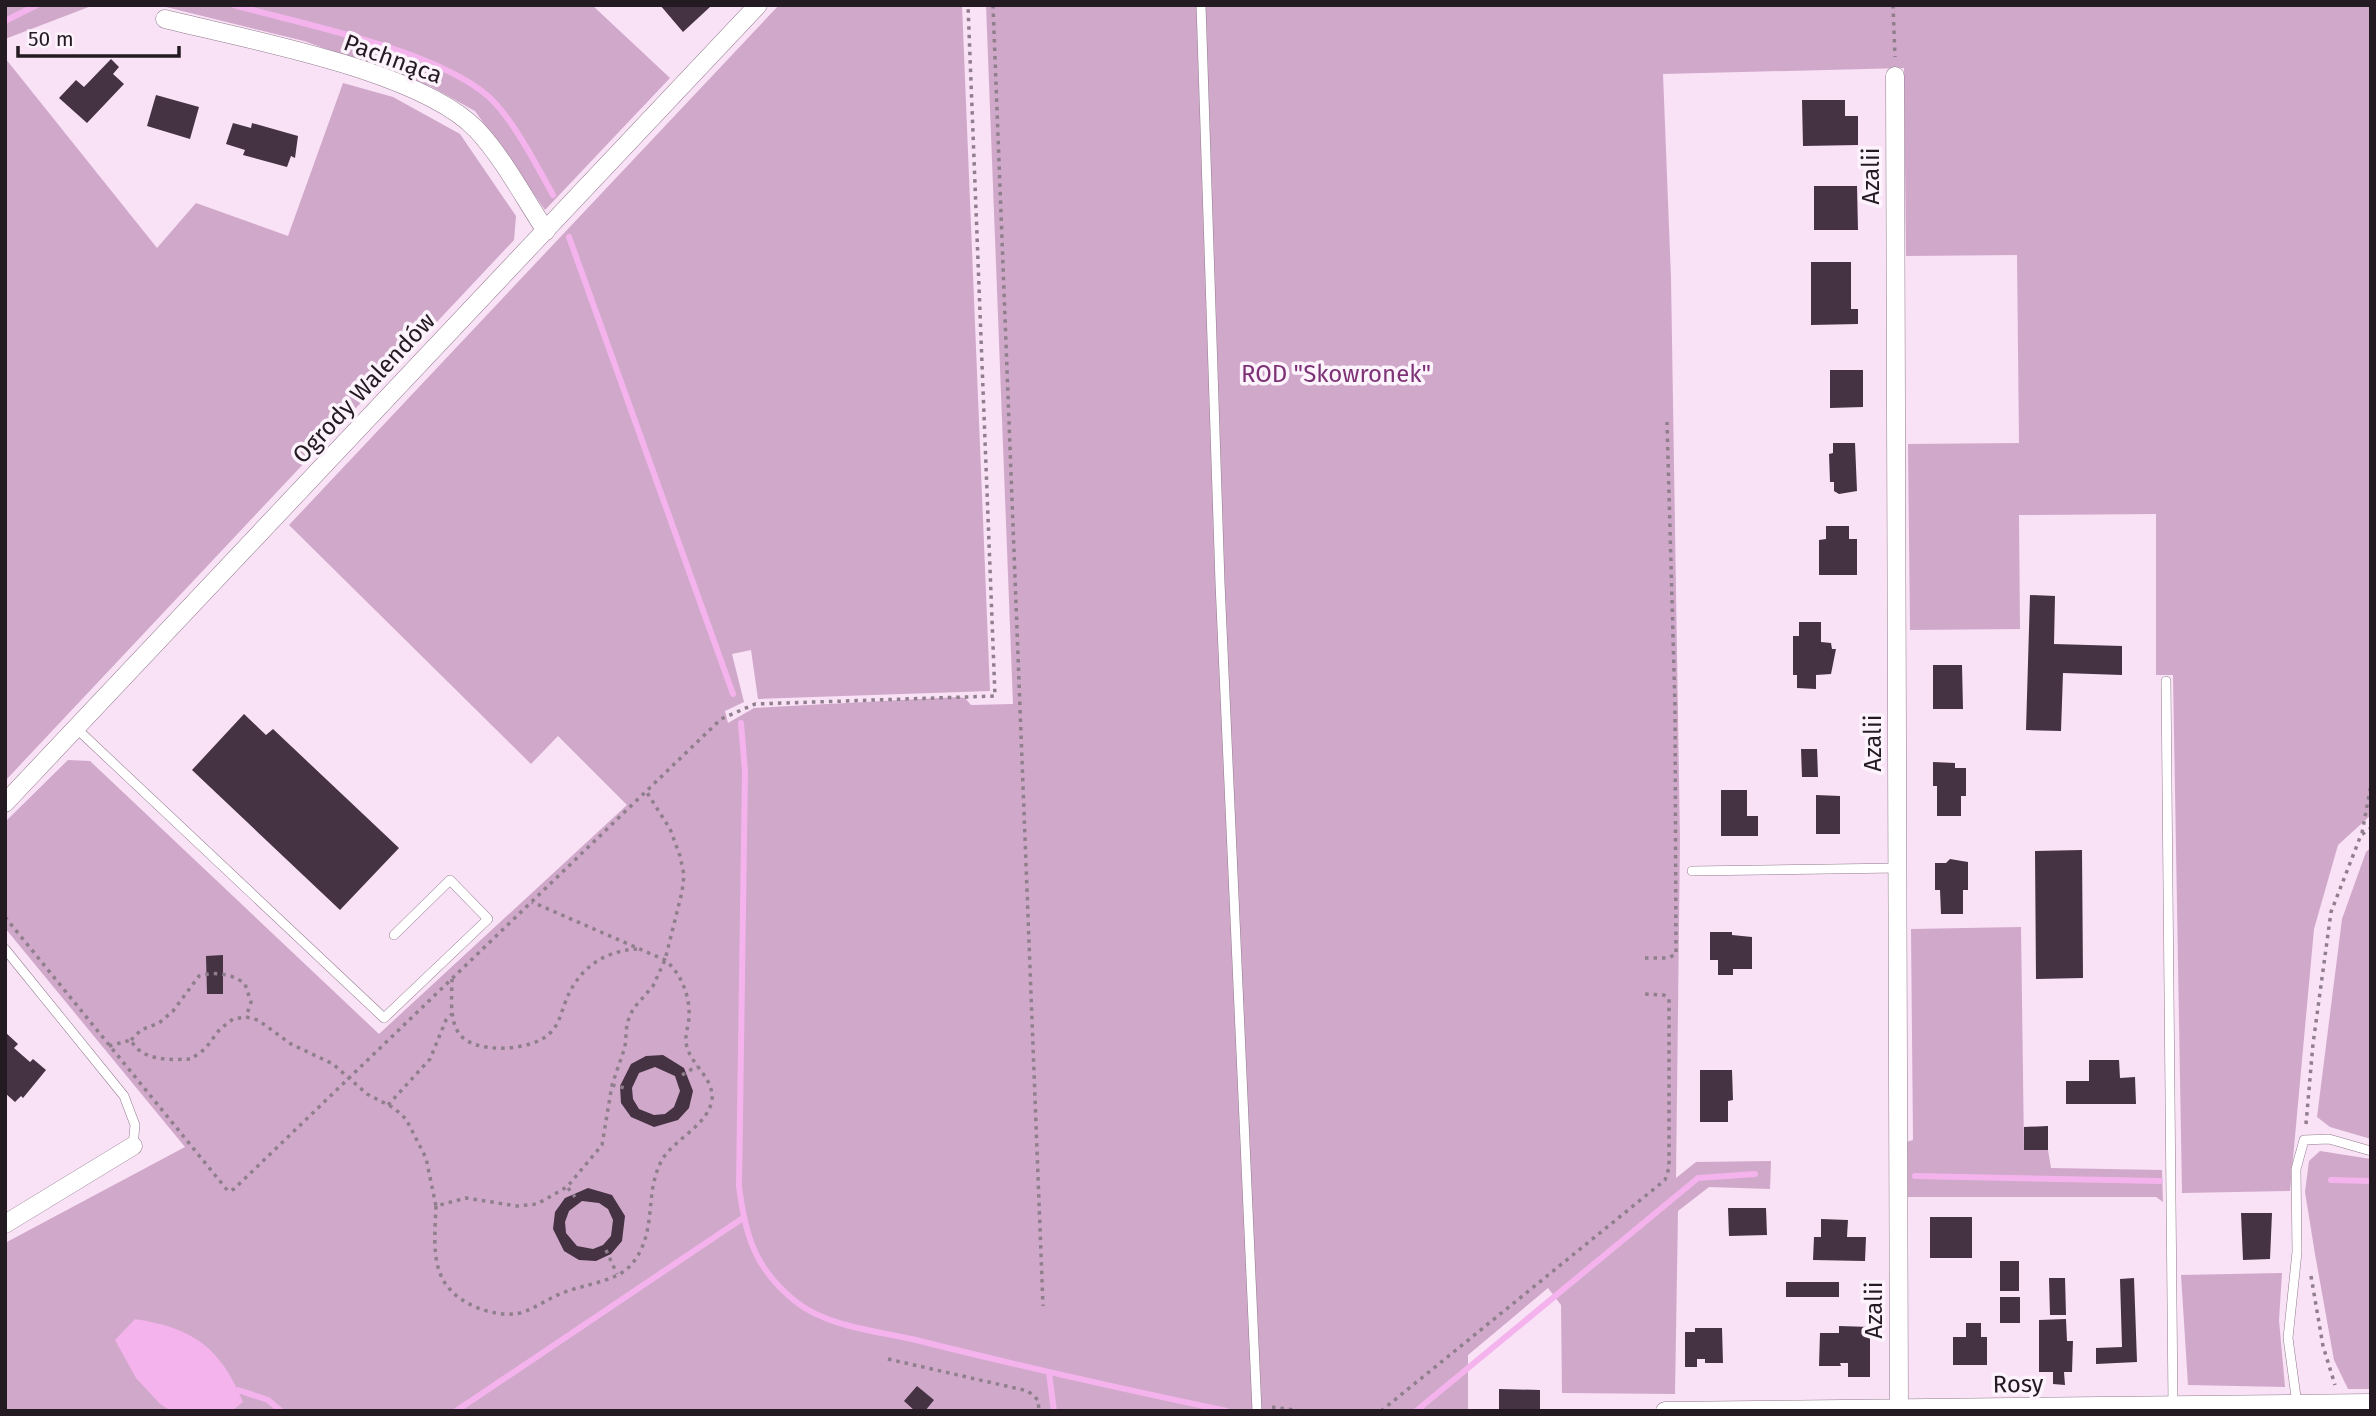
<svg xmlns="http://www.w3.org/2000/svg" width="2376" height="1416" font-family="'Fira Sans',sans-serif">
  <style>
    .green { fill: #d0a8ca }
    .water { fill: #f4b3ec }
    .lines { fill: none; stroke-linecap: round; stroke-linejoin: round }
    .stream { stroke: #f4b3ec; stroke-width: 6 }
    .building { fill: #453243; fill-rule: evenodd }
    .service-casing { stroke: #917b8d; stroke-width: 10 }
    .minor-casing { stroke: #917b8d; stroke-width: 19 }
    .path { stroke: #8f7f8d; stroke-width: 3.5; stroke-dasharray: 3.5 5; stroke-linecap: butt }
    .service { stroke: #fff; stroke-width: 9 }
    .minor { stroke: #fff; stroke-width: 18 }
    .labels { text-anchor: middle; stroke-width: 7; stroke-linejoin: round; paint-order: stroke }
    .street-label { font-size: 24px; fill: #231a22; stroke: #fdf3fc }
    .park-label { font-size: 24px; fill: #7d3276; stroke: #fdf3fc }
  </style>
  <rect width="100%" height="100%" fill="#f9e1f6"/>
  <path class="green" d="M5 5H94L5 39Z
    M158 5H592L670 78 545 210 475 111 430 86 304 41Z
    M779 5H962L990 691 758 699 751 650 732 654 744 702 725 711 728 723 754 708 959 697 965 698 971 705 1013 704 986 5H2371V815L2338 845 2314 929 2290 1191 2182 1193 2173 675H2156V514L2019 515 2020 629 1910 630 1908 444 2019 443 2017 255 1906 256 1904 68 1663 74 1671 278 1680 840 1676 1178 1696 1162 1771 1161 1770 1189 1709 1187 1678 1211 1675 1394 1562 1393 1561 1305 1548 1288 1468 1355V1411H5V1243L185 1147 5 928V822L68 760 90 761 379 1034 627 805 558 736 531 764 289 525Z
    M5 58 157 248 196 203 288 236 343 83 393 97 460 134 516 216 514 240 5 781Z
    M2371 847V1139L2330 1127 2317 1117 2342 919 2366 852Z
    M2021 927 2024 1150H2048L2051 1168 2162 1170 2163 1202 2156 1197H1907L1906 1142 1913 1140 1911 929Z
    M2320 1151 2371 1159V1389H2348L2334 1360 2315 1254 2305 1192 2309 1161Z
    M2282 1273 2279 1320 2285 1387 2188 1385 2181 1275Z"/>
  <path class="water" d="M135 1319C193 1328 220 1347 243 1402L232 1411H171L160 1404 136 1378 115 1340Z"/>
  <g class="lines">
    <path class="stream" d="M234 5C305 25 436 50 489 97 513 119 537 166 553 195
      M5 21 37 5
      M569 237 733 694
      M741 723 745 771 739 1186C745 1235 755 1269 795 1301 827 1327 878 1331 916 1340 1019 1366 1123 1389 1227 1411
      M1915 1176 2160 1181
      M2331 1180 2371 1181
      M1049 1373 1054 1411
      M238 1390 268 1400 281 1411
      M456 1411 743 1218
      M1416 1411 1698 1178 1755 1174"/>
  </g>
  <path class="building" d="M660 5H708L710 7 683 32Z
    M111 59 119 67 113 74 124 84 87 123 59 98 76 80 84 87Z
    M156 95 199 107 190 139 147 126Z
    M1802 100H1845V116H1858V145L1803 146Z
    M233 123 251 128 252 123 298 136 295 158 291 156 287 167 243 155 245 150 226 144Z
    M1814 186H1857L1858 230H1814Z
    M1811 262H1851V309H1858V324L1811 325Z
    M1830 370H1863V407L1830 408Z
    M1833 443H1855L1857 491 1839 494 1834 491V482H1830L1829 454 1833 453Z
    M1826 526H1849V539H1857V575H1819V540L1826 539Z
    M2030 595 2055 596 2054 644 2122 646V675L2063 673 2061 731 2026 730Z
    M1799 622H1821V642L1831 643 1832 649H1836L1831 674 1816 675V689L1797 688V675H1793V636H1799Z
    M1933 665H1962L1963 709H1933Z
    M244 714 266 735 273 729 399 848 340 910 192 770Z
    M1801 749H1817L1818 777H1802Z
    M1933 762 1955 763V768H1966V796H1961V816H1937V786H1933Z
    M1721 790H1747V816H1758V836H1721Z
    M1816 795 1840 796V834H1816Z
    M2082 850 2083 978 2036 979 2035 851Z
    M1950 859 1968 862V890H1963V914H1941L1940 890H1935V863H1946Z
    M1710 932H1732V935L1752 937V969H1733V975H1718V960H1710Z
    M223 955V994H207L206 956Z
    M5 1032 18 1044 14 1048 30 1062 33 1059 46 1070 23 1098 21 1096 15 1102 5 1093Z
    M663 1055 684 1068 693 1091 689 1108 678 1120 654 1127 631 1117 621 1103 620 1086 631 1064 646 1056ZM655 1067 675 1076 680 1091 674 1107 665 1114 654 1115 639 1109 633 1099 632 1088 639 1073Z
    M2089 1060H2119L2120 1078 2135 1077 2136 1104H2066V1081H2089Z
    M1700 1070H1732L1733 1100 1728 1101V1122H1700Z
    M2048 1126V1150H2024V1127Z
    M588 1188 612 1195 625 1216 622 1241 611 1254 596 1261 579 1260 564 1251 553 1229 555 1212 565 1198ZM582 1201 599 1203 608 1209 613 1220 611 1236 603 1245 593 1249 577 1246 566 1233 565 1222 569 1211Z
    M1728 1208H1766L1767 1235 1729 1236Z
    M2241 1213H2272L2270 1259 2243 1260Z
    M1930 1217H1972V1258H1930Z
    M1821 1219 1848 1220 1847 1237H1866L1865 1261 1813 1260 1814 1237H1821Z
    M2000 1261H2019V1291H2000Z
    M2049 1278H2065L2066 1315H2050Z
    M2134 1278 2137 1362 2096 1364V1348L2122 1347 2120 1279Z
    M1786 1282H1839V1297H1786Z
    M2000 1297H2020V1323H2000Z
    M2066 1319 2067 1341H2073L2072 1372H2064L2065 1385 2053 1384V1372H2039V1320Z
    M1966 1323H1981V1337H1987V1365H1953V1337H1966Z
    M1839 1326 1870 1327V1377H1848V1363H1840L1841 1366H1819L1820 1333H1839Z
    M1695 1328H1722L1723 1363H1705V1359H1697V1367H1685V1332H1695Z
    M917 1386 934 1400 925 1411H915L904 1401Z
    M1499 1389 1540 1390V1411H1499Z"/>
  <g class="lines">
    <defs>
      <path id="service" d="M1201 5 1220 583 1257 1411
        M2166 681 2173 1406
        M76 728 384 1018 488 919 450 880 394 935
        M1692 871 1898 868
        M5 949 124 1096 135 1125 133 1146
        M2297 1404 2288 1338 2297 1252 2296 1169 2304 1140 2329 1139 2371 1151"/>
      <path id="minor" d="M165 19C248 40 420 70 477 130 504 159 524 198 546 231
        M1895 76 1899 1409
        M5 803 758 5
        M5 1224 133 1146
        M1665 1411 2371 1403"/>
    </defs>
    <use href="#service" class="service-casing"/>
    <use href="#minor" class="minor-casing"/>
    <path class="path" d="M993 5 1043 1306
      M1893 5 1895 57
      M2371 620V634
      M2362 833 2371 785
      M5 917 228 1191 234 1189 721 719 755 704 995 696 968 5
      M1645 958H1668L1676 954 1675 706 1667 422
      M452 979C452 995 449 1017 458 1032 472 1056 535 1051 551 1032 559 1024 561 1013 565 1003 577 970 602 951 637 949
      M131 1040 141 1030 159 1023 173 1011 199 976C214 971 233 974 245 984L251 1002 246 1017
      M109 1046 131 1040C141 1061 170 1060 191 1059L205 1049 220 1029 233 1019 246 1017 258 1020 291 1044 333 1064 367 1094 394 1108 406 1119 426 1158 436 1206 466 1198 517 1206 537 1204 567 1187 602 1145 612 1085 625 1047 627 1023 633 1009 653 986 665 960 682 892 684 875 680 856 670 829 646 791
      M682 1075 697 1066
      M612 1085 625 1088
      M388 1105 430 1059 446 1020 452 1014
      M2306 1124 2313 1044 2331 912 2361 835 2371 828
      M568 1188 575 1197
      M436 1206C434 1252 429 1288 478 1308 491 1313 506 1316 520 1313 537 1308 551 1296 568 1291 587 1284 617 1281 631 1265 659 1232 643 1194 662 1160 674 1139 709 1125 712 1099 714 1077 688 1063 686 1042 685 1033 689 1025 689 1016 690 996 681 973 665 960L532 902
      M606 1250 617 1274
      M2311 1276 2323 1346 2335 1385
      M888 1359 1028 1391 1038 1400 1039 1411
      M1272 1407 1302 1411
      M1381 1411 1665 1180 1669 1168V999L1664 995 1645 994"/>
    <use href="#service" class="service"/>
    <use href="#minor" class="minor"/>
  </g>
  <g class="labels">
    <g class="street-label">
      <text transform="translate(393 59) rotate(20)" y="8">Pachnąca</text>
      <text transform="translate(1871 176) rotate(-90)" y="8">Azalii</text>
      <text transform="translate(364 388) rotate(-47)" y="8">Ogrody Walendów</text>
      <text transform="translate(1873 743) rotate(-90)" y="8">Azalii</text>
      <text transform="translate(1874 1310) rotate(-90)" y="8">Azalii</text>
      <text transform="translate(2018 1384) rotate(-1)" y="8">Rosy</text>
    </g>
    <g class="park-label">
      <text x="1336" y="382">ROD "Skowronek"</text>
    </g>
  </g>
  <rect width="2376" height="1416" fill="none" stroke="#231a22" stroke-width="14"/>
  <path d="M18 46v10h161v-10" fill="none" stroke="#231a22" stroke-width="3.5"/>
  <text x="28" y="46" font-size="21" fill="#231a22" stroke="#fdf3fc" stroke-width="5" paint-order="stroke">50 m</text>
</svg>
